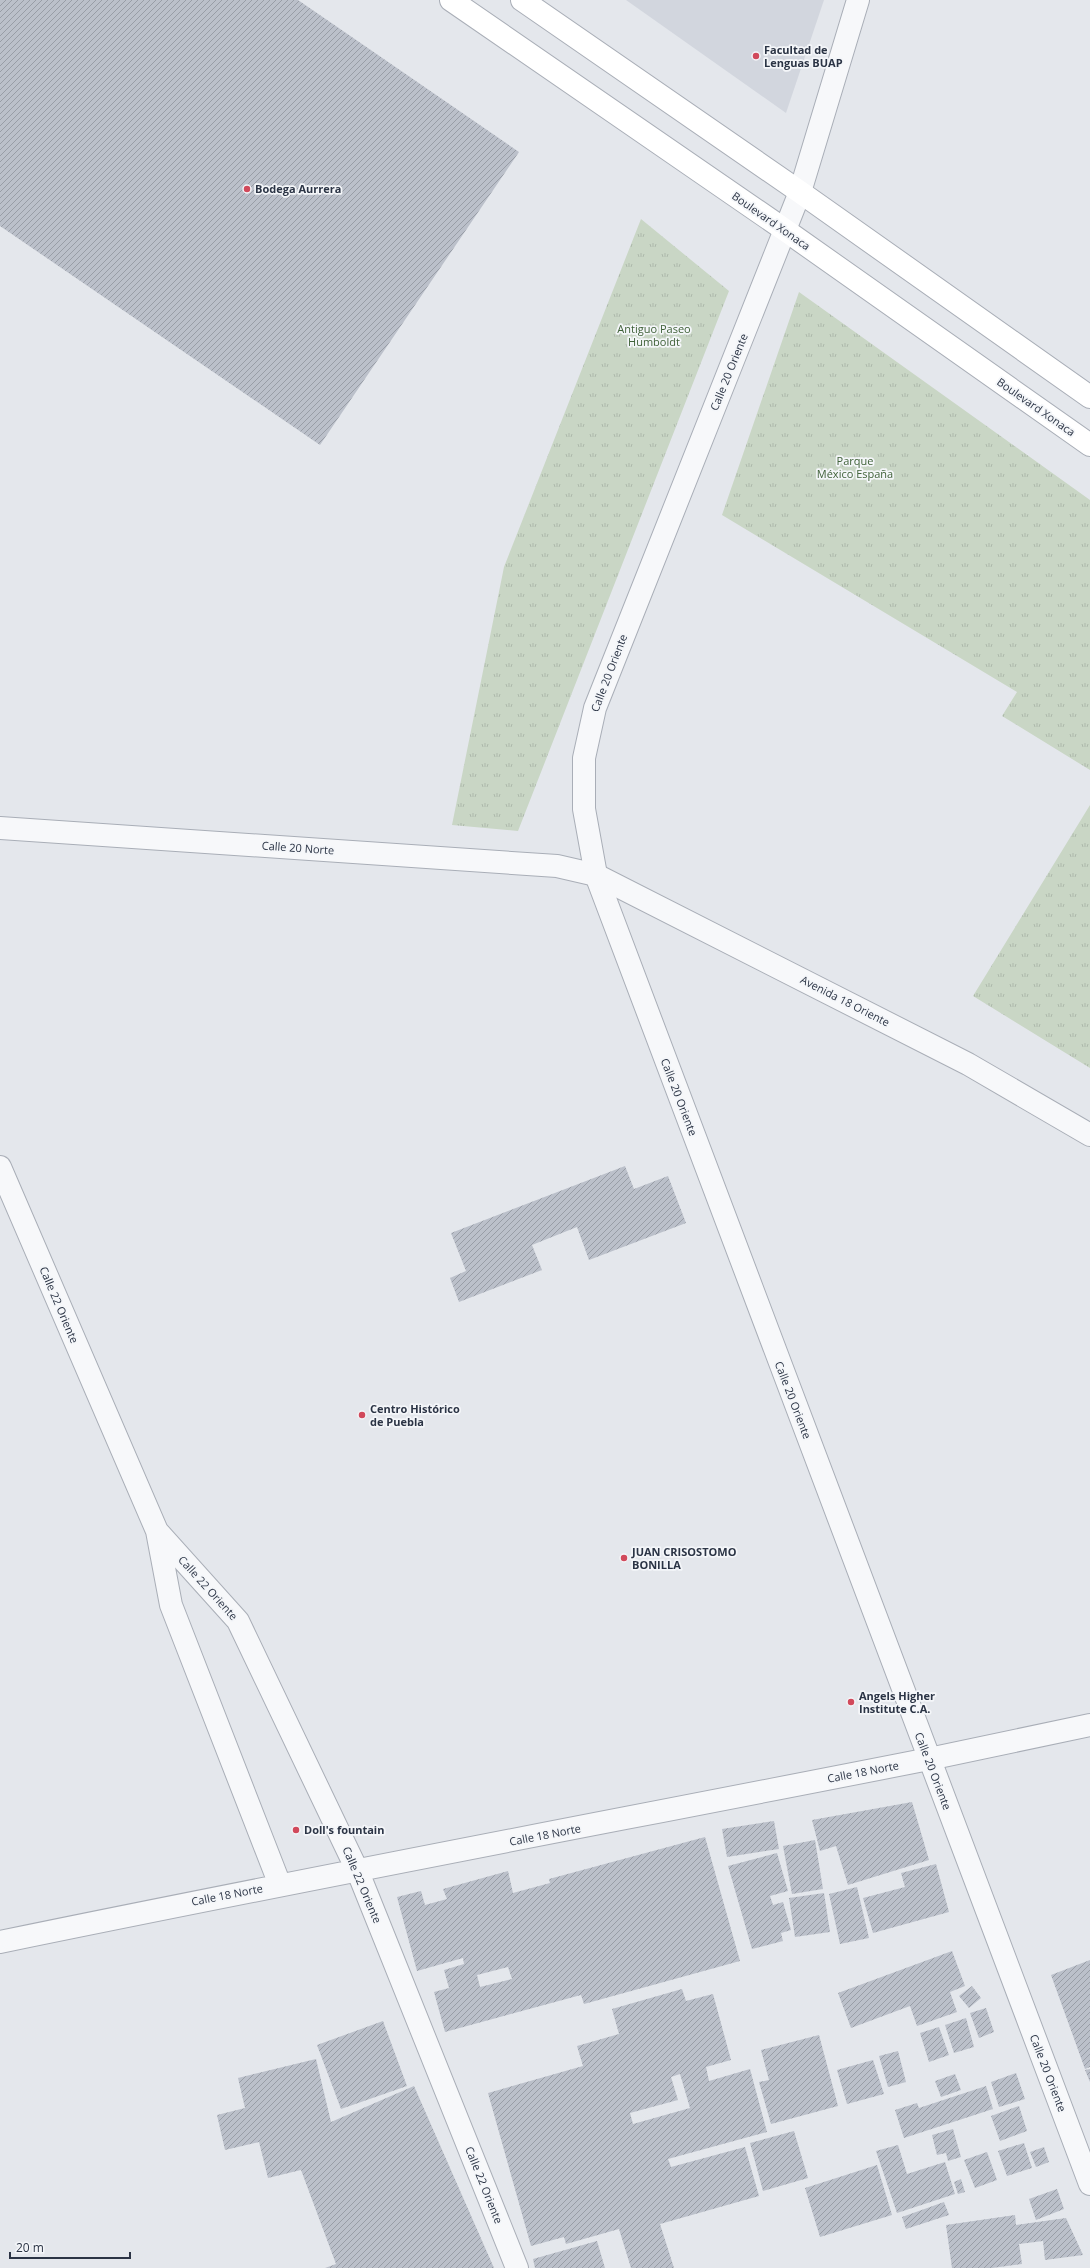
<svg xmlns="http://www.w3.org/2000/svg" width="1090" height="2268" font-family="'Open Sans',sans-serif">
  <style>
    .built { fill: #d2d6de }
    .park { fill: url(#park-tufts) }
    .building { fill: url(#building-hatch); fill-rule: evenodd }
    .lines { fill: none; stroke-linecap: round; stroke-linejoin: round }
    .minor-casing { stroke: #a9aeb7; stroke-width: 24 }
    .tertiary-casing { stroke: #a9aeb7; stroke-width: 24 }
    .secondary-casing { stroke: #a9aeb7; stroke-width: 24 }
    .minor { stroke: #f7f8fa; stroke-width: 22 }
    .tertiary { stroke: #f7f8fa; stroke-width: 22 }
    .secondary { stroke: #fff; stroke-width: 22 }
    .poi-dot { fill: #d1495b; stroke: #f4f6f9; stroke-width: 1.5 }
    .labels { text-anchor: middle; stroke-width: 3.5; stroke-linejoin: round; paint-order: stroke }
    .poi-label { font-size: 11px; font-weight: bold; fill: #2b3445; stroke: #f4f6f9; text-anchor: start }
    .street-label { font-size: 11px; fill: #2b3445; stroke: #f4f6f9 }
    .park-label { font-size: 11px; fill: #3f6138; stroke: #f4f6f9 }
  </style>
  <defs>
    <pattern id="park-tufts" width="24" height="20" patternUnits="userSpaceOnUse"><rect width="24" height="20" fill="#c9d6c5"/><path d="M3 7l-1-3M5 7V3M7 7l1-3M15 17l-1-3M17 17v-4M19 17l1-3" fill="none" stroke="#adb8ab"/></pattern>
    <pattern id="building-hatch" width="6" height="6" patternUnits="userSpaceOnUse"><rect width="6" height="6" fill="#bbc0ca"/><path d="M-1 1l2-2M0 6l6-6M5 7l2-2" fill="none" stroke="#989da6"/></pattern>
  </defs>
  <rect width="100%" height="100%" fill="#e4e7ec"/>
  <path class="built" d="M626 0H824L786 113Z"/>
  <path class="park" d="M641 219 729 291 518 831 452 825 504 567Z
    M799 292 1090 500V770L1002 716 1017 692 722 515Z
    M1090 805V1068L973 996Z"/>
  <path class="building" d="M0 0H298L519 152 320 445 0 226Z
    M625 1166 634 1189 668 1176 686 1223 589 1260 577 1227 532 1245 542 1270 459 1302 450 1278 466 1271 451 1233Z
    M912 1802 929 1860 848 1885 836 1846 820 1851 812 1820Z
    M774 1821 779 1849 727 1857 722 1829Z
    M705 1837 740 1961 584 2004 581 1995 445 2032 434 1992 449 1988 444 1970 464 1964 463 1958 417 1971 397 1897 421 1891 425 1905 447 1899 443 1889 508 1871 513 1893 550 1883 549 1879ZM508 1967 512 1979 480 1987 477 1975Z
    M815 1840 823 1889 792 1894 783 1846Z
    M777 1853 788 1891 770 1896 773 1905 783 1902 791 1930 781 1933 783 1941 752 1949 728 1866Z
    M936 1864 949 1912 873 1933 863 1898 905 1887 901 1873Z
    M857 1887 869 1938 840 1944 829 1894Z
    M824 1893 830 1932 795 1937 789 1898Z
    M952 1951 965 1986 950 1992 957 2012 917 2026 910 2006 851 2028 838 1993Z
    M1090 1960V2067L1085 2069 1051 1975Z
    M972 1986 981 1998 969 2008 959 1996Z
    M682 1989 686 2001 713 1994 731 2060 706 2067 709 2081 750 2069 767 2132 668 2159 671 2167 745 2147 759 2196 660 2224 674 2268H631L619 2229 566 2244 564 2237 531 2246 488 2093 583 2066 577 2046 619 2034 612 2009ZM680 2074 690 2108 633 2124 630 2113 678 2100 671 2077Z
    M986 2008 994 2032 979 2038 970 2013Z
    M966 2018 974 2047 954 2053 945 2025Z
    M383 2021 407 2086 341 2109 317 2045Z
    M939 2027 949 2055 929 2062 920 2033Z
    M819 2035 838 2106 771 2124 759 2082 769 2080 761 2050Z
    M898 2051 906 2082 888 2087 879 2056Z
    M316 2059 331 2122 414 2086 494 2268H325L336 2264 301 2170 268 2178 259 2142 225 2150 217 2115 245 2108 238 2078Z
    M873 2060 884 2094 847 2104 837 2070Z
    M1090 2069V2082L1085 2070Z
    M1016 2073 1025 2099 999 2107 991 2082Z
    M955 2074 961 2090 941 2097 935 2081Z
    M986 2086 993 2109 904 2138 895 2110 917 2103 919 2108Z
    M1019 2106 1027 2131 1000 2141 991 2116Z
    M953 2129 961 2157 948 2161 946 2153 937 2155 932 2135Z
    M794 2131 808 2178 763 2191 750 2143Z
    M1024 2143 1032 2168 1007 2176 998 2151Z
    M898 2145 907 2174 945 2162 955 2194 897 2213 876 2151Z
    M1044 2147 1049 2162 1036 2167 1030 2152Z
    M987 2152 997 2180 975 2188 964 2160Z
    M877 2165 892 2215 820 2237 805 2188Z
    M961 2179 965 2192 958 2194 954 2182Z
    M1057 2189 1064 2209 1036 2220 1029 2199Z
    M944 2202 949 2215 906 2229 902 2217Z
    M1015 2215 1016 2225 1066 2218 1083 2255 1045 2260 1043 2241 1019 2244 1022 2264 992 2268H952L946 2225Z
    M597 2241 605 2268H535L533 2259Z"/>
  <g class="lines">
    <defs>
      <path id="minor" d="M800 192 858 0
        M0 828 557 866 596 875 968 1064 1090 1135
        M0 1167 157 1531 171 1605 280 1885
        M157 1531 238 1621 358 1872 517 2268
        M0 1942C309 1878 619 1820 929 1759"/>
      <path id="tertiary" d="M800 192 595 708 584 758V809L596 875 1090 2184
        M929 1759 1090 1725"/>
      <path id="secondary" d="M451 0 785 230 1090 445
        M522 0 800 192 1090 397"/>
    </defs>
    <use href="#minor" class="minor-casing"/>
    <use href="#tertiary" class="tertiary-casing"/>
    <use href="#secondary" class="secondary-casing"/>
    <use href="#minor" class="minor"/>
    <use href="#tertiary" class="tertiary"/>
    <use href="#secondary" class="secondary"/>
  </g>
  <g class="poi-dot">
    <circle cx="756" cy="56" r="4"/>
    <circle cx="247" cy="189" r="4"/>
    <circle cx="362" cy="1415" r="4"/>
    <circle cx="624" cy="1558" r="4"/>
    <circle cx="851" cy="1702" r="4"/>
    <circle cx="296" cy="1830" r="4"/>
  </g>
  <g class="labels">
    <g class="poi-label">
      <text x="764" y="54">Facultad de<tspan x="764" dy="13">Lenguas BUAP</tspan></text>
      <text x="255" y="193">Bodega Aurrera</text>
      <text x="370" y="1413">Centro Histórico<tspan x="370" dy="13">de Puebla</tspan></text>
      <text x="632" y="1556">JUAN CRISOSTOMO<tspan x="632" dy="13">BONILLA</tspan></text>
      <text x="859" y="1700">Angels Higher<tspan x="859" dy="13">Institute C.A.</tspan></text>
      <text x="304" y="1834">Doll's fountain</text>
    </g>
    <g class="street-label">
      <text transform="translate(771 221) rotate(35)" y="4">Boulevard Xonaca</text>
      <text transform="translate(729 372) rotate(-68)" y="4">Calle 20 Oriente</text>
      <text transform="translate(1036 407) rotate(35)" y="4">Boulevard Xonaca</text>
      <text transform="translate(609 673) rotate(-69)" y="4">Calle 20 Oriente</text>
      <text transform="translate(298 848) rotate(4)" y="4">Calle 20 Norte</text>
      <text transform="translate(845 1001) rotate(27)" y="4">Avenida 18 Oriente</text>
      <text transform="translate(679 1097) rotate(69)" y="4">Calle 20 Oriente</text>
      <text transform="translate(59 1305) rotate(67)" y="4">Calle 22 Oriente</text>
      <text transform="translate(793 1400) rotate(69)" y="4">Calle 20 Oriente</text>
      <text transform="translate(208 1588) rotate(48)" y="4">Calle 22 Oriente</text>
      <text transform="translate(933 1771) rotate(69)" y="4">Calle 20 Oriente</text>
      <text transform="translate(863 1772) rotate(-11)" y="4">Calle 18 Norte</text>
      <text transform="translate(545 1835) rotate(-11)" y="4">Calle 18 Norte</text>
      <text transform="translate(362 1885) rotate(67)" y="4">Calle 22 Oriente</text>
      <text transform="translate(227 1895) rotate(-11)" y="4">Calle 18 Norte</text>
      <text transform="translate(1048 2073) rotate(69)" y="4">Calle 20 Oriente</text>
      <text transform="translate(484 2185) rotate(68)" y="4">Calle 22 Oriente</text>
    </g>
    <g class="park-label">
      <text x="654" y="333">Antiguo Paseo<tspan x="654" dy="13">Humboldt</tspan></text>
      <text x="855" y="465">Parque<tspan x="855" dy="13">México España</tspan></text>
    </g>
  </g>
  <path d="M10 2252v6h120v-6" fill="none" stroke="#2b3445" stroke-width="2"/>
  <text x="16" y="2252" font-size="12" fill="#2b3445" stroke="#f4f6f9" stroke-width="3" paint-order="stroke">20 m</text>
</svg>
